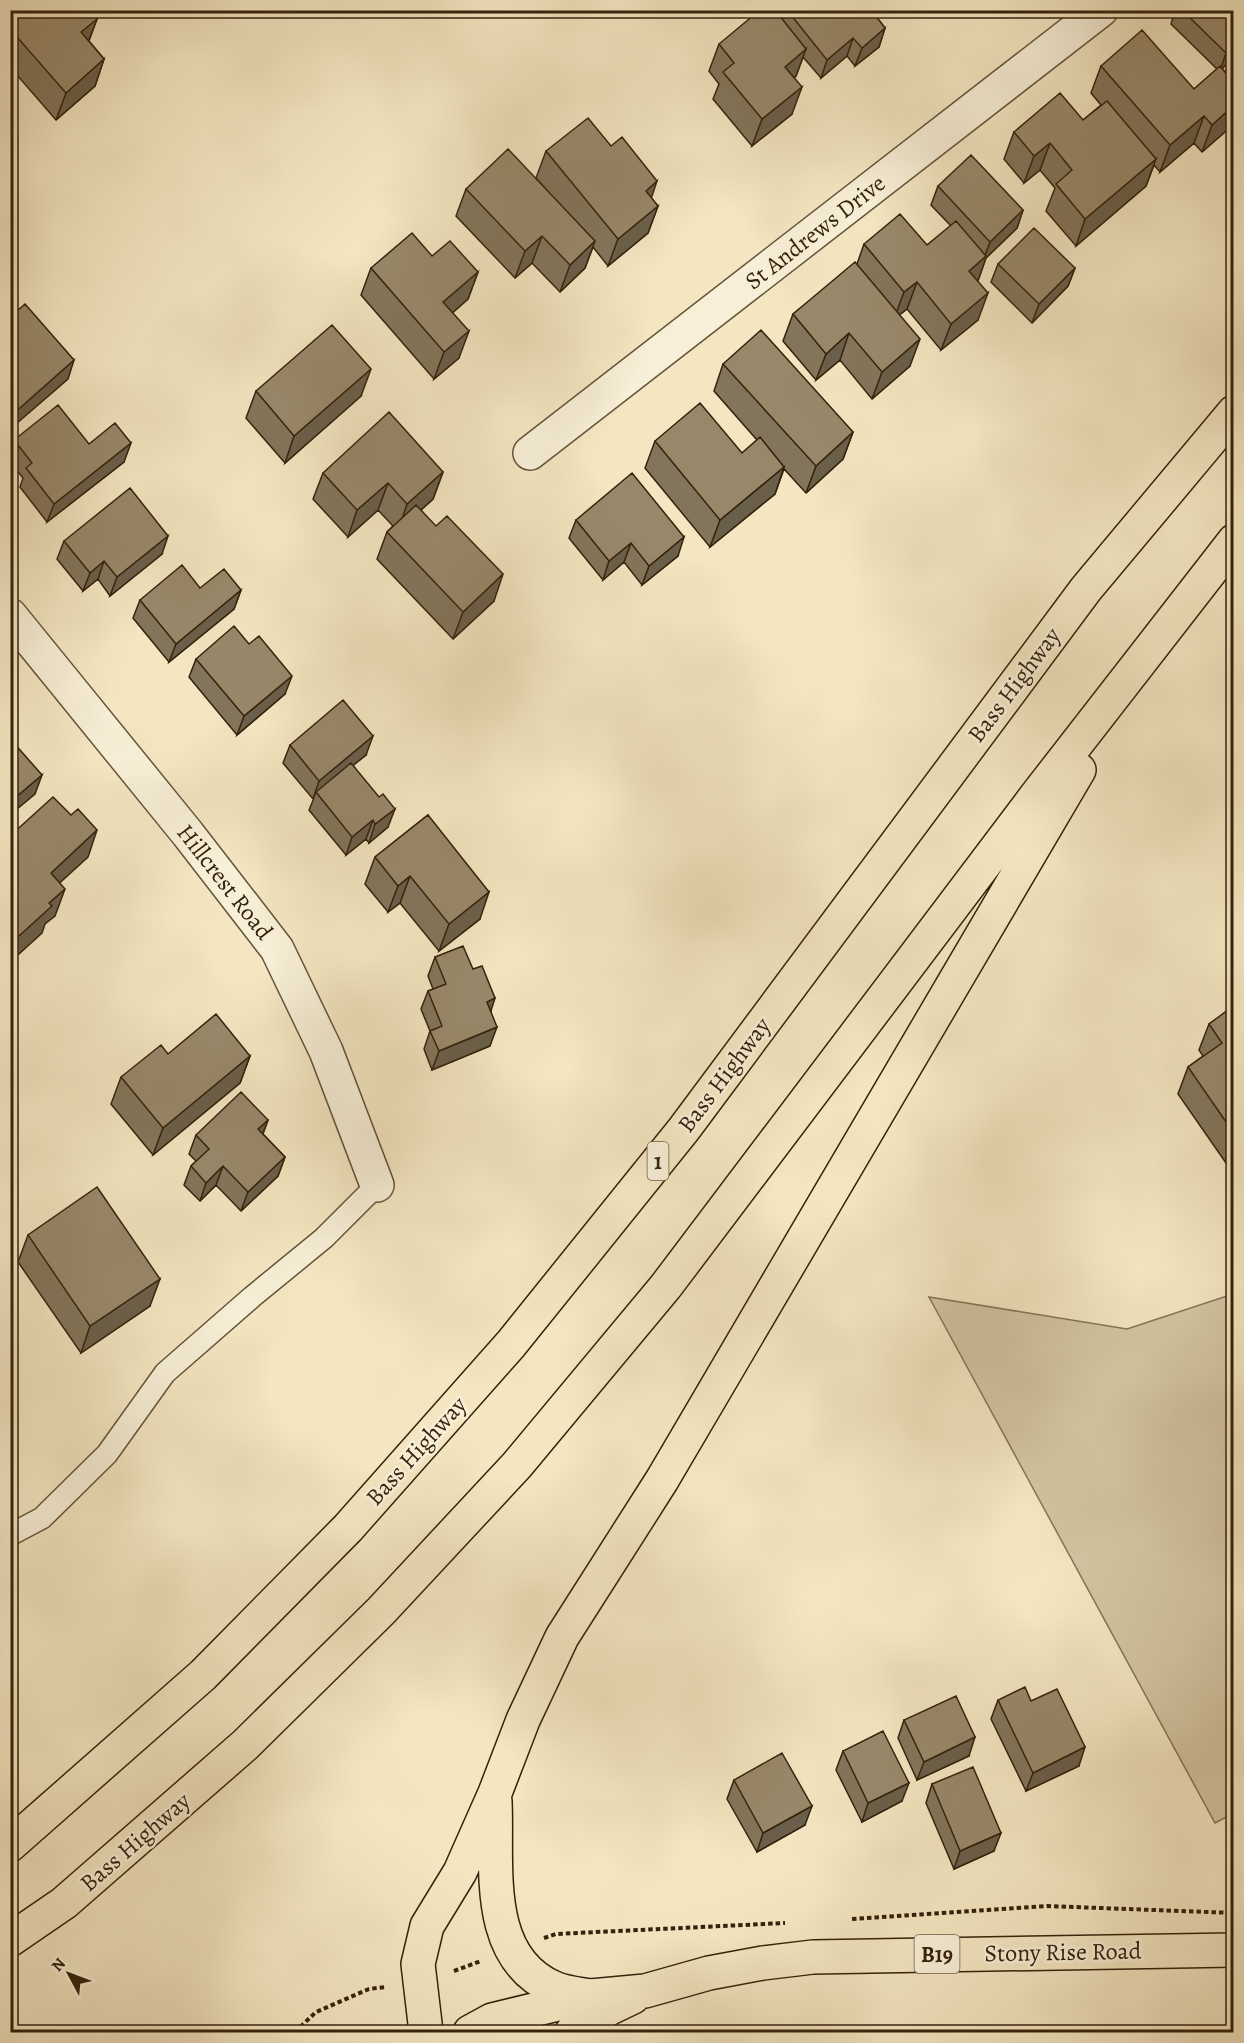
<svg xmlns="http://www.w3.org/2000/svg" width="1244" height="2043" font-family="Alegreya,serif">
  <style>
    .green { fill: #d3c5a2; stroke: #847457; stroke-width: 1.5 }
    .lines { fill: none; stroke-linecap: round; stroke-linejoin: round }
    .lane-casing { stroke: #655339; stroke-width: 24 }
    .street-casing { stroke: #655339; stroke-width: 36 }
    .primary-casing { stroke: #36220c; stroke-width: 36 }
    .highway-casing { stroke: #36220c; stroke-width: 36 }
    .path { stroke: #36220c; stroke-width: 4; stroke-dasharray: 4.5 3; stroke-linecap: butt }
    .lane { stroke: #f7efd7; stroke-width: 21 }
    .street { stroke: #f7efd7; stroke-width: 33 }
    .primary { stroke: #f3e6c1; stroke-width: 33 }
    .highway { stroke: #f3e6c1; stroke-width: 33 }
    .wall { fill: #83755b; stroke: #36220c; stroke-width: 1.5 }
    .shaded-wall { fill: #6a5f4a; stroke: #36220c; stroke-width: 1.5 }
    .building { fill: #98886a; stroke: #36220c; stroke-width: 1.5 }
    .labels { text-anchor: middle; stroke-width: 5; stroke-linejoin: round; paint-order: stroke }
    .shield { fill: #f7efd7; stroke: #706049; stroke-width: 1.5 }
    .shield-label { font-size: 22px; font-weight: bold; fill: #36220c }
    .street-label { font-size: 24px; fill: #36220c; stroke: #f7efd7 }
  </style>
  <rect width="100%" height="100%" fill="#f3e6c1"/>
  <filter id="stains"><feTurbulence type="fractalNoise" baseFrequency=".00333" numOctaves="4"/><feColorMatrix values="0 0 0 0 .2 0 0 0 0 .09 0 0 0 0 .02 0 0 0 .5 -.17"/></filter>
  <radialGradient id="worn" r=".72"><stop offset=".6" stop-color="#630" stop-opacity="0"/><stop offset="1" stop-color="#630" stop-opacity=".3"/></radialGradient>
  <path class="green" d="M1233 1294 1234 1813 1215 1823 929 1297 1127 1329Z"/>
  <g class="lines">
    <defs>
      <path id="lane" d="M10 1535 42 1518 107 1454 165 1373 252 1297 324 1238 377 1185"/>
      <path id="street" d="M530 453 1101 10
        M10 615 188 834 277 949 326 1051 377 1185"/>
      <path id="primary" d="M470 2032 492 2020 591 1996 645 1991 709 1973 763 1963 813 1957 1234 1950
        M572 2032 610 2008 633 1997"/>
      <path id="highway" d="M495 1801C498 1865 482 1957 554 1988 565 1993 579 1994 591 1996
        M10 1845 203 1675 348 1528 511 1344 684 1129 1086 589 1234 412
        M10 1940 64 1903 245 1745 381 1611 517 1465 666 1286 1039 792 1234 541
        M426 2032 418 1964 427 1926 460 1872 495 1793 523 1720 562 1637 662 1480 1079 770"/>
    </defs>
    <use href="#lane" class="lane-casing"/>
    <use href="#street" class="street-casing"/>
    <use href="#primary" class="primary-casing"/>
    <use href="#highway" class="highway-casing"/>
    <path class="path" d="M852 1919 1047 1906 1234 1913
      M544 1938 556 1934 785 1923
      M454 1971 481 1961
      M295 2032 316 2012 369 1989 386 1987"/>
    <use href="#lane" class="lane"/>
    <use href="#street" class="street"/>
    <use href="#primary" class="primary"/>
    <use href="#highway" class="highway"/>
  </g>
  <path class="wall" d="M10 10 97 19 89 41 104 59 95 86 56 120 10 67Z
    M786 10H871L885 28 879 47 855 66 847 56 821 78 803 57 796 76 794 78 792 114 752 146 713 99 719 84 709 71 719 44 782 20Z
    M1175 10H1233V57L1222 69 1225 72 1228 65 1233 59V125L1202 152 1194 143 1160 172 1154 165 1146 186 1076 246 1046 211 1055 188 1040 170 1024 183 1004 159 1014 132 1083 120 1101 105 1091 93 1101 66 1194 89 1217 69 1171 24Z
    M546 151 651 198 658 206 648 233 608 266 593 247 585 268 560 292 532 263 515 278 456 216 466 189 545 188 536 178Z
    M938 186 1023 210 1017 228 986 258 978 281V320L941 350 907 309 899 315 910 366 872 399 840 360 816 380 783 341 793 314 857 264 864 244 927 245 951 226 931 205Z
    M432 256 478 272 468 299 452 313 459 358 434 379 361 295 371 268Z
    M998 264 1075 268 1068 286 1032 323 991 282Z
    M723 364 853 432 843 459 806 493 784 469 775 494 710 547 645 468 655 441 742 453 757 440 714 391Z
    M256 391 361 396 285 463 246 418Z
    M14 440 89 444 124 462 47 522 20 487 23 478 10 462V449Z
    M443 472 433 499 421 510 494 601 453 639 377 559 387 532 393 526 378 510 348 537 313 499 323 473Z
    M576 520 678 556 642 585 624 562 603 580 569 538Z
    M64 541 162 554 110 596 98 579 83 591 57 559Z
    M200 588 241 590 234 609 169 662 133 618 140 600Z
    M196 659 285 694 237 735 189 677Z
    M290 745 366 755 353 765 388 827 369 843 366 839 346 855 309 810 314 798 313 799 283 763Z
    M428 815 480 919 439 951 400 903 388 912 365 884 375 857Z
    M435 957 491 1011 490 1046 432 1070 424 1049 430 1031 421 1009 428 991 433 989 428 976Z
    M1233 1009V1173L1178 1094 1188 1067 1203 1056 1199 1050 1209 1024Z
    M168 1054 250 1056 240 1083 153 1155 111 1104 121 1077Z
    M268 1120 263 1134 285 1157 278 1176 241 1211 216 1185 200 1201 184 1185 191 1166 196 1161 189 1154 196 1135Z
    M28 1235 150 1306 81 1353 18 1262Z
    M998 1700 1031 1701 1079 1766 1026 1791 991 1719Z
    M904 1720 969 1756 917 1780 898 1738Z
    M843 1751 902 1801 862 1822 836 1770Z
    M734 1780 805 1825 757 1852 727 1799Z
    M932 1784 994 1851 954 1869 926 1803Z"/>
  <path class="shaded-wall" d="M97 19 87 45 81 32Z
    M885 28 879 47 855 66 862 48Z
    M853 38 847 56 821 78 827 60Z
    M1233 45V57L1220 71 1226 53Z
    M806 49 796 76 775 93 785 67Z
    M104 59 95 86 56 120 66 93Z
    M802 87 792 114 752 146 762 119Z
    M1233 106V125L1202 152 1212 125Z
    M1204 116 1194 143 1160 172 1170 145Z
    M1050 143 1040 170 1024 183 1034 156Z
    M1156 159 1146 186 1076 246 1085 219Z
    M657 181 648 208 646 191Z
    M658 206 648 233 608 266 618 239Z
    M1023 210 1017 228 986 258 977 283 969 271 984 258 990 242Z
    M542 236 532 263 515 278 525 251Z
    M595 241 585 268 560 292 570 265Z
    M1075 268 1068 286 1032 323 1039 304Z
    M478 272 468 299 434 329 443 302Z
    M917 282 907 309 894 319 904 292Z
    M988 293 978 320 941 350 951 324Z
    M469 331 459 358 434 379 444 352Z
    M849 333 840 360 816 380 826 354Z
    M920 339 910 366 872 399 882 372Z
    M74 360 68 379 10 429V421L13 414Z
    M371 369 361 396 285 463 294 436Z
    M853 432 843 459 806 493 816 466Z
    M131 443 124 462 47 522 54 504Z
    M784 467 775 494 710 547 720 520Z
    M443 472 433 499 398 531 407 504Z
    M388 483 378 510 348 537 357 510Z
    M168 536 162 554 110 596 117 577Z
    M684 537 678 556 642 585 649 566Z
    M631 543 624 562 603 580 609 561Z
    M104 561 98 579 83 591 90 573Z
    M503 574 494 601 453 639 463 612Z
    M241 590 234 609 169 662 176 644Z
    M292 676 285 694 237 735 244 716Z
    M373 736 366 755 318 794 316 792 313 799 319 781Z
    M42 775 35 794 10 815V802Z
    M395 809 388 827 369 843 375 824Z
    M373 820 366 839 346 855 352 837Z
    M97 830 88 857 41 900 51 873Z
    M410 876 400 903 388 912 398 886Z
    M65 889 55 916 45 924 42 933 10 962V944L49 903Z
    M489 892 480 919 439 951 449 924Z
    M495 998 489 1017 487 1002Z
    M497 1027 490 1046 432 1070 439 1051Z
    M250 1056 240 1083 153 1155 163 1128Z
    M268 1120 261 1138 258 1129Z
    M285 1157 278 1176 241 1211 248 1192Z
    M223 1166 216 1185 200 1201 206 1183Z
    M160 1279 150 1306 81 1353 90 1326Z
    M975 1737 969 1756 917 1780 924 1762Z
    M1085 1747 1079 1766 1026 1791 1033 1773Z
    M909 1783 902 1801 862 1822 868 1803Z
    M812 1806 805 1825 757 1852 763 1833Z
    M1001 1833 994 1851 954 1869 960 1851Z"/>
  <path class="building" d="M10 10H90L97 19 81 32 104 59 66 93 10 29Z
    M760 10H775L806 49 785 67 802 87 762 119 723 72 734 63 719 44Z
    M787 10H871L885 28 862 48 853 38 827 60Z
    M1182 10H1233V45L1226 53Z
    M1142 30 1194 89 1220 66 1233 82V106L1212 125 1204 116 1170 145 1101 66Z
    M1233 59V71L1228 65Z
    M1060 93 1083 120 1107 101 1156 159 1085 219 1056 184 1072 170 1050 143 1034 156 1014 132Z
    M588 118 611 146 622 137 657 181 646 191 658 206 618 239 546 151Z
    M508 149 595 241 570 265 542 236 525 251 466 189Z
    M971 155 1023 210 990 242 938 186Z
    M900 214 927 245 956 221 986 256 969 271 988 293 951 324 917 282 904 292 864 244Z
    M1034 228 1075 268 1039 304 998 264Z
    M412 233 432 256 450 241 478 272 443 302 469 331 444 352 371 268Z
    M855 262 920 339 882 372 849 333 826 354 793 314Z
    M25 304 74 360 13 414 10 411V317Z
    M332 325 371 369 294 436 256 391Z
    M761 330 853 432 816 466 723 364Z
    M700 403 742 453 760 437 784 467 720 520 655 441Z
    M58 405 89 444 115 423 131 443 54 504 26 468 32 463 14 440Z
    M389 412 443 472 407 504 388 483 357 510 323 473Z
    M632 473 684 537 649 566 631 543 609 561 576 520Z
    M130 488 168 536 117 577 104 561 90 573 64 541Z
    M416 505 436 526 447 516 503 574 463 612 387 532Z
    M182 565 200 588 224 569 241 590 176 644 140 600Z
    M234 626 249 644 259 636 292 676 244 716 196 659Z
    M343 700 373 736 319 781 290 745Z
    M13 742 42 775 10 802V744Z
    M351 763 379 797 383 794 395 809 375 824 373 820 352 837 316 792Z
    M53 797 71 815 78 809 97 830 51 873 65 889 49 903 52 906 10 944V836Z
    M428 815 489 892 449 924 410 876 398 886 375 857Z
    M463 946 473 969 482 966 495 998 487 1002 497 1027 439 1051 430 1031 442 1026 428 991 446 984 435 957Z
    M1232 1007 1233 1009V1132L1188 1067 1222 1043 1209 1024Z
    M216 1014 250 1056 163 1128 121 1077 161 1045 168 1054Z
    M241 1092 268 1120 258 1129 285 1157 248 1192 223 1166 206 1183 191 1166 209 1149 196 1135Z
    M97 1187 160 1279 90 1326 28 1235Z
    M1025 1687 1031 1701 1057 1689 1085 1747 1033 1773 998 1700Z
    M956 1696 975 1737 924 1762 904 1720Z
    M883 1731 909 1783 868 1803 843 1751Z
    M782 1753 812 1806 763 1833 734 1780Z
    M973 1767 1001 1833 960 1851 932 1784Z"/>
  <g class="labels">
    <g class="shield">
      <rect x="647.5" y="1142" width="21" height="38" rx="4.5"/>
      <rect x="914.5" y="1935" width="45" height="38" rx="4.5"/>
    </g>
    <g class="shield-label">
      <text x="658" y="1169">1</text>
      <text x="937" y="1962">B19</text>
    </g>
    <g class="street-label">
      <text transform="translate(815 232) rotate(-38)" y="8">St Andrews Drive</text>
      <text transform="translate(1014 685) rotate(-53)" y="8">Bass Highway</text>
      <text transform="translate(225 882) rotate(52)" y="8">Hillcrest Road</text>
      <text transform="translate(724 1075) rotate(-53)" y="8">Bass Highway</text>
      <text transform="translate(416 1451) rotate(-48)" y="8">Bass Highway</text>
      <text transform="translate(135 1842) rotate(-41)" y="8">Bass Highway</text>
      <text transform="translate(1063 1952) rotate(-1)" y="8">Stony Rise Road</text>
    </g>
  </g>
  <rect width="1244" height="2043" fill="none" stroke="#f3e6c1" stroke-width="36"/>
  <rect x="12" y="12" width="1220" height="2019" fill="none" stroke="#36220c" stroke-width="3"/>
  <rect x="18" y="18" width="1208" height="2007" fill="none" stroke="#36220c" stroke-width="1.5"/>
  <g transform="translate(69 1974) rotate(311)" stroke="#f7efd7" stroke-width="4.5" paint-order="stroke">
  <path d="M0-4.5L10 22L0 15L-10 22Z" fill="#36220c"/>
  <text y="-9" font-size="16" font-weight="bold" text-anchor="middle" fill="#36220c">N</text>
  </g>
  <rect width="100%" height="100%" filter="url(#stains)"/>
  <rect width="100%" height="100%" fill="url(#worn)"/>
</svg>
